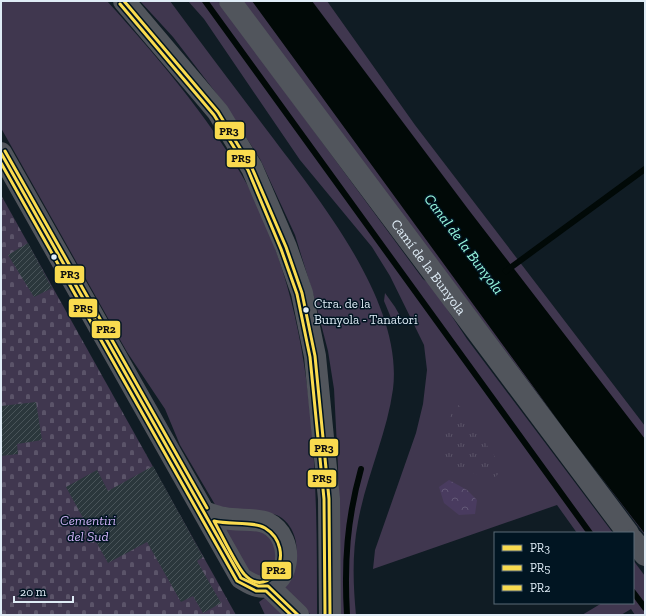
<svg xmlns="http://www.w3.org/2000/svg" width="646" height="616" font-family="'Zilla Slab',serif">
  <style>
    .grass { fill: #40374f }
    .forest { fill: url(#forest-crowns) }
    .cemetery { fill: url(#cemetery-stones) }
    .park { fill: url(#park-tufts) }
    .water { fill: #010907 }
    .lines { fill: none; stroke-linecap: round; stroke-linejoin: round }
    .stream { stroke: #010907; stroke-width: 6 }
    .building { fill: url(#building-hatch) }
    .minor { stroke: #51555c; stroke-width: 22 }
    .bus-1-casing { stroke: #011522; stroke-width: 6 }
    .bus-2-casing { stroke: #011522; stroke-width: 6 }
    .bus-3-casing { stroke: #011522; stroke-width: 6 }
    .bus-1 { stroke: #f9db4f; stroke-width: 3 }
    .bus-2 { stroke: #f9db4f; stroke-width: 3 }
    .bus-3 { stroke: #f9db4f; stroke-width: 3 }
    .bus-dot { fill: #dfecf6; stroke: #011522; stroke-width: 1.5 }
    .labels { text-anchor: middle; stroke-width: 3; stroke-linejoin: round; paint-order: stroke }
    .bus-label { font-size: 13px; fill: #dfecf6; stroke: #011522; text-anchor: start }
    .street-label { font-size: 14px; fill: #dfecf6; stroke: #011522 }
    .park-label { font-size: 14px; font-style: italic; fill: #ccaff3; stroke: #011522 }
    .water-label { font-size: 15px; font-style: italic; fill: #99f9df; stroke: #011522 }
    .line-badge { stroke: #011522; stroke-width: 1.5 }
    .pale-badge-label { font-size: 11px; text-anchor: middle; font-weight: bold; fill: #111 }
  </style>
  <defs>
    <pattern id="forest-crowns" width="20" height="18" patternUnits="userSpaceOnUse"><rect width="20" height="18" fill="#493b5f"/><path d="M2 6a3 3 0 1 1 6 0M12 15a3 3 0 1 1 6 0" fill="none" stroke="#635877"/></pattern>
    <pattern id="cemetery-stones" width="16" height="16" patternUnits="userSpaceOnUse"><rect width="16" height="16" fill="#40374f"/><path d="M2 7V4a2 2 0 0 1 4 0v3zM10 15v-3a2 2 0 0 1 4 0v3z" fill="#5b5469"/></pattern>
    <pattern id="park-tufts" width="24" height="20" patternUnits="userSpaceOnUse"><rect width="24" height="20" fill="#40374f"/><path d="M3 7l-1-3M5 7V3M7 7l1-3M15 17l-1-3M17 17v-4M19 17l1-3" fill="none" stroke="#5b5469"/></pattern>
    <pattern id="building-hatch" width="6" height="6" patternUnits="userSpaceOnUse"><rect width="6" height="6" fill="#2b373c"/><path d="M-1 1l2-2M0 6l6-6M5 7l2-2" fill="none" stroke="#495459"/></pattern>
  </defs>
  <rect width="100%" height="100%" fill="#101c24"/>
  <path class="grass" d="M1 1H107C165 65 222 133 261 210 267 223 271 238 276 251 317 366 317 494 317 615H311L282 587C287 577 294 564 296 553 299 538 288 516 272 514 254 512 234 514 217 508L180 445 165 409 127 352 1 128Z
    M140 1H170C201 43 232 84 263 125 314 193 404 300 393 389 387 434 366 477 358 522 352 553 353 584 356 615H340L338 466 334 389 328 351 314 297 295 235 260 159 226 106 173 37Z
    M188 1H218L423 279 431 285 467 339 613 533H577L557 505 373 569 375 550 416 433 423 404 427 370 424 345 390 276 372 247 300 160 204 19Z
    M240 1H264L645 514V535Z
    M303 1H327L415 125 645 426V457Z
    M385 293 395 307 404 323 394 325 384 301Z
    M221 526 257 529 274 540 277 563 267 575 258 576 250 572Z
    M633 560 645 576V615H635L631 609 621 615H582L602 603H633Z
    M266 597 283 615H265L259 602Z"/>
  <path class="forest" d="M449 480 467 490 477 500 475 514 459 515 444 503 439 487Z"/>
  <path class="cemetery" d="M1 195 236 615H1Z"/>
  <path class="park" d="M459 405 504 470 492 479 438 462 452 411Z"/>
  <path class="water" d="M252 1H312L468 209 645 439V534L570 437Z"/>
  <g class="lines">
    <path class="stream" d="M205 1 590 533
      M506 271 645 169
      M633 592 645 608
      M347 615C344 563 347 519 361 469"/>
  </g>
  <path class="building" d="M28 243 52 288 34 297 8 255Z
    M36 402 42 440 17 444 18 454 1 456V406Z
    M153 466 203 557 197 561 221 603 203 613 193 596 181 602 147 542 108 563 66 487 97 470 108 491Z"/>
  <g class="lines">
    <g class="minor">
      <path d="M124 1 218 112 252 168 286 247 302 293 315 356 329 499 330 615"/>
      <path id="s1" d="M230 1 628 533"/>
      <path d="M1 153 241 578C246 581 252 585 257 586 289 593 298 538 267 523 257 518 236 521 224 518 217 517 210 514 204 512"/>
      <path d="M633 540 645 555"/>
      <path d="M268 586 298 615"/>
    </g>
    <defs>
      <path id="bus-1" d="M124 1 218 112 252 168 286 247 302 293 315 356 329 499 330 615
        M1 153 241 578 258 586H268L298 615"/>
      <path id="bus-2" d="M120 4 214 115 248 170 281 249 297 294 310 357 324 499 325 615
        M1 163 237 581 256 591H266L291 615"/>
      <path id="bus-3" d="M5 151 207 508
        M214 521C229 525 254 521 265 528 299 549 270 603 244 574 235 563 222 535 214 521Z"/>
    </defs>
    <use href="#bus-1" class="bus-1-casing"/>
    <use href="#bus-2" class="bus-2-casing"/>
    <use href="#bus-3" class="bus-3-casing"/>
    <use href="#bus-1" class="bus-1"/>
    <use href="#bus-2" class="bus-2"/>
    <use href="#bus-3" class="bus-3"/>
  </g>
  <g class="bus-dot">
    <circle cx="54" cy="257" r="3.5"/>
    <circle cx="306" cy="310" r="3.5"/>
  </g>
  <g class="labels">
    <g class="bus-label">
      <text x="314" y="308">Ctra. de la<tspan x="314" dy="16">Bunyola - Tanatori</tspan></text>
    </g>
    <g class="street-label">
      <text dy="5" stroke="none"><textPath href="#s1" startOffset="332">Camí de la Bunyola</textPath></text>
    </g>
    <g class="park-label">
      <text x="88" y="525">Cementiri<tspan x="88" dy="16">del Sud</tspan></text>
    </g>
    <g class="water-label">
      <text transform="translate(464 244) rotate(53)" y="5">Canal de la Bunyola</text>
    </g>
  </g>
  <g class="line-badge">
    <rect x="214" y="121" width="31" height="19" rx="4" fill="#f9db4f"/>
    <rect x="226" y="149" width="30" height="19" rx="4" fill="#f9db4f"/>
    <rect x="54" y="265" width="31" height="19" rx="4" fill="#f9db4f"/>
    <rect x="68" y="298" width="30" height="20" rx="4" fill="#f9db4f"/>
    <rect x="91" y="320" width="30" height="19" rx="4" fill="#f9db4f"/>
    <rect x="309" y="438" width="30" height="19" rx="4" fill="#f9db4f"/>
    <rect x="307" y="469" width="30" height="19" rx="4" fill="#f9db4f"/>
    <rect x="261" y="561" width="31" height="19" rx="4" fill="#f9db4f"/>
  </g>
  <g class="pale-badge-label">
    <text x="229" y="135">PR3</text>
    <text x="241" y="162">PR5</text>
    <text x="70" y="278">PR3</text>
    <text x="83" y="312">PR5</text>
    <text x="106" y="333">PR2</text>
    <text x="324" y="452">PR3</text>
    <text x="322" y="482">PR5</text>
    <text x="276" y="574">PR2</text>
  </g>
  <rect width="646" height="616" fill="none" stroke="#dfecf6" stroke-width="4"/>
  <rect x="494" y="532" width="140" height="72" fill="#011522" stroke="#5a6b77"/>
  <rect x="502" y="545" width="20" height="6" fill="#f9db4f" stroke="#5a6b77"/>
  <text x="530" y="552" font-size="12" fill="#dfecf6">PR3</text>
  <rect x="502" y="565" width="20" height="6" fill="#f9db4f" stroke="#5a6b77"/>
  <text x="530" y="572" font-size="12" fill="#dfecf6">PR5</text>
  <rect x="502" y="585" width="20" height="6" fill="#f9db4f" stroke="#5a6b77"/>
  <text x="530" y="592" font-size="12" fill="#dfecf6">PR2</text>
  <path d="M14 596v6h59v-6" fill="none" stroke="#dfecf6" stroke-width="2"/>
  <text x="20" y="596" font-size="12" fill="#dfecf6" stroke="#011522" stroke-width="3" paint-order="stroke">20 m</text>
</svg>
